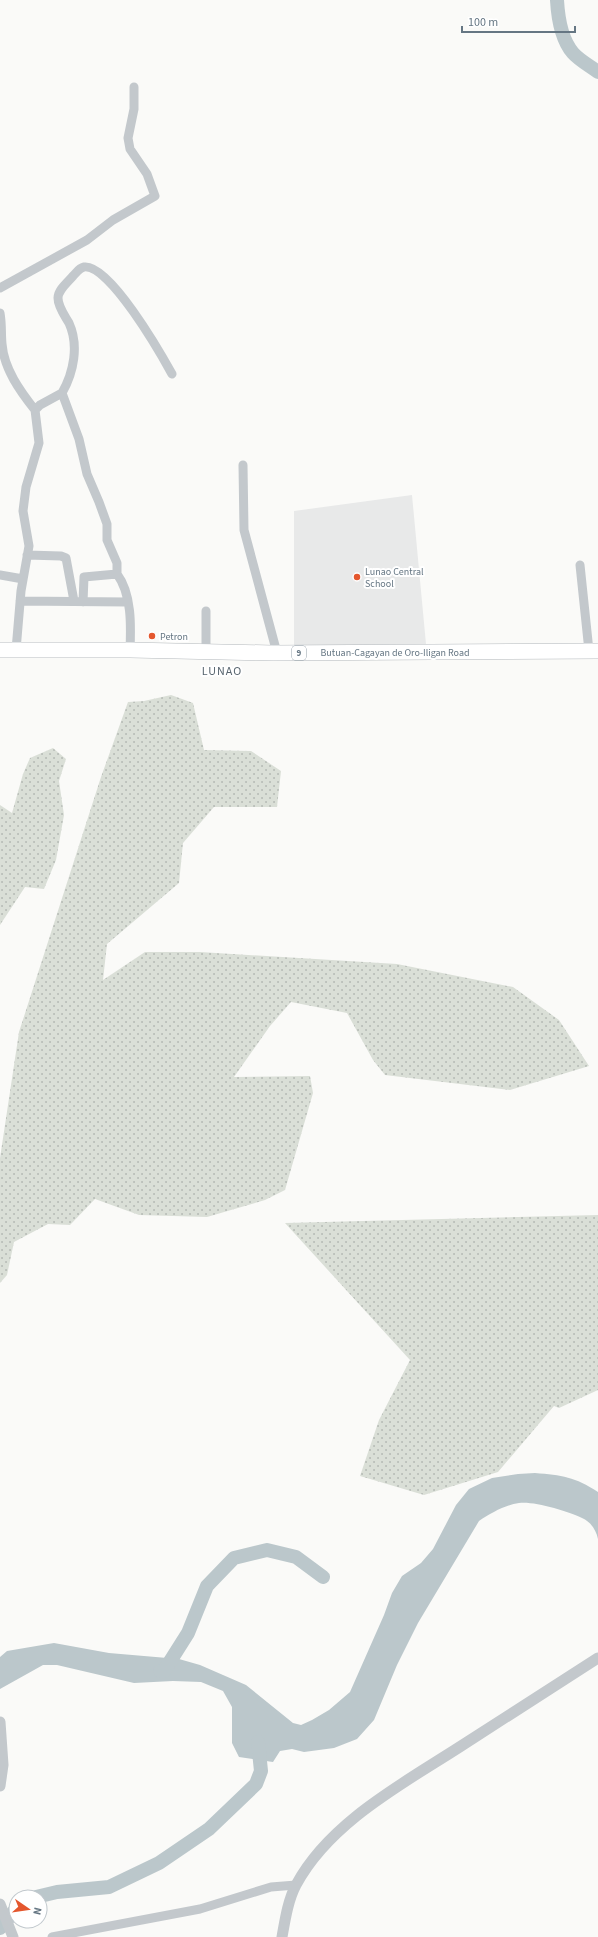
<svg xmlns="http://www.w3.org/2000/svg" width="598" height="1937" font-family="'Source Sans 3',sans-serif">
  <style>
    .built { fill: #e8e9e9 }
    .green { fill: url(#green-dots) }
    .water { fill: #bbc7cb }
    .lines { fill: none; stroke-linecap: round; stroke-linejoin: round }
    .river { stroke: #bbc7cb; stroke-width: 14 }
    .trunk-casing { stroke: #b4b9bd; stroke-width: 16 }
    .minor { stroke: #c3c8cc; stroke-width: 9 }
    .tertiary { stroke: #c3c8cc; stroke-width: 11 }
    .trunk { stroke: #fff; stroke-width: 15 }
    .poi-dot { fill: #e4572e; stroke: #fff; stroke-width: 1.5 }
    .labels { text-anchor: middle; stroke-width: 4; stroke-linejoin: round; paint-order: stroke }
    .shield { fill: #fff; stroke: #939fa8; stroke-width: 1 }
    .shield-label { font-size: 9px; font-weight: bold; fill: #657683 }
    .poi-label { font-size: 10px; fill: #657683; stroke: #fff; text-anchor: start }
    .street-label { font-size: 10px; fill: #657683; stroke: #fff }
    .quarter-label { font-size: 12px; letter-spacing: 1px; fill: #57646e; stroke: #fff }
  </style>
  <defs>
    <pattern id="green-dots" width="8" height="8" patternUnits="userSpaceOnUse"><rect width="8" height="8" fill="#dadfd7"/><path d="M2 2h.1M6 6h.1" fill="none" stroke="#b4b9b4" stroke-width="1.8" stroke-linecap="round"/></pattern>
  </defs>
  <rect width="100%" height="100%" fill="#fafaf8"/>
  <path class="built" d="M412 495 426 644 294 648V511Z"/>
  <path class="green" d="M171 695 193 703 204 750 251 751 281 771 277 807H214L183 843 179 883 107 944 103 980 145 952H200L397 964 513 987 559 1020 589 1066 510 1090 385 1075 373 1060 347 1013 291 1002 270 1026 234 1077 310 1076 313 1093 285 1190 265 1200 207 1217 139 1215 95 1199 70 1225 48 1224 14 1242 7 1275 0 1283V1158L19 1032 101 777 128 702 144 701Z
    M53 748 66 759 59 781 64 815 56 860 44 889 25 887 0 925V805L12 813 23 774 30 758Z
    M598 1215V1390L559 1408 554 1406 498 1472 424 1495 360 1476 379 1420 410 1360 285 1223Z"/>
  <path class="water" d="M535 1473C562 1475 575 1477 598 1492V1539C596 1530 591 1522 582 1518 568 1511 534 1501 519 1503 505 1505 491 1513 479 1521L418 1623 397 1665 374 1720 357 1739 334 1748 304 1752 292 1749 280 1751 273 1762 239 1757 232 1743V1707L223 1691 201 1682 173 1681 134 1683 57 1665H43L0 1689V1657L7 1651 54 1643 109 1653 179 1659 200 1665 246 1685 293 1723 301 1725 312 1720 329 1710 350 1692 384 1615 392 1593 402 1576 421 1563 433 1549 456 1505 469 1489 492 1478 518 1474Z"/>
  <g class="lines">
    <path class="river" d="M557 0C558 18 561 39 573 53 579 60 590 66 598 72
      M160 1671H164L188 1633 207 1586 234 1558 267 1550 296 1557 323 1577
      M36 1897 57 1892 109 1887 159 1863 209 1829 256 1784 261 1771 258 1742
      M0 1928 16 1909"/>
    <defs>
      <path id="trunk" d="M0 650H130L273 653 598 651"/>
    </defs>
    <use href="#trunk" class="trunk-casing"/>
    <path class="minor" d="M0 288 87 240 113 220 155 196 147 174 130 149 128 138 134 109V87
      M0 313C2 324 1 333 2 344 4 369 20 391 35 410
      M62 393 79 439 87 474 99 502 107 524V540L117 563V574
      M243 465 244 530 277 653
      M27 555 61 556 66 558 74 601
      M580 565 589 651
      M0 575 23 579
      M20 601 127 602
      M83 602 84 577 117 574C132 594 131 626 130 650
      M206 611V652
      M16 650 21 591 29 546 23 511 26 487 39 443 35 410 40 405 62 393C74 372 79 345 69 323 65 316 58 307 58 298 58 290 67 283 73 276 76 273 79 268 84 267 109 263 161 354 172 374
      M52 1937 200 1909 271 1887 296 1885"/>
    <path class="tertiary" d="M0 1722 3 1765 0 1786
      M0 1904 13 1937
      M282 1937C285 1920 288 1900 296 1885 329 1823 402 1784 458 1748 505 1718 552 1688 598 1658"/>
    <use href="#trunk" class="trunk"/>
  </g>
  <g class="poi-dot">
    <circle cx="357" cy="577" r="4"/>
    <circle cx="152" cy="636" r="4"/>
  </g>
  <g class="labels">
    <rect class="shield" x="292" y="646" width="14" height="14" rx="3"/>
    <g class="shield-label">
      <text x="299" y="656">9</text>
    </g>
    <g class="poi-label">
      <text x="365" y="575">Lunao Central<tspan x="365" dy="12">School</tspan></text>
      <text x="160" y="640">Petron</text>
    </g>
    <g class="street-label">
      <text x="395" y="656">Butuan-Cagayan de Oro-Iligan Road</text>
    </g>
    <g class="quarter-label">
      <text x="222" y="675">LUNAO</text>
    </g>
  </g>
  <g transform="translate(28 1909) rotate(103)"><circle r="19" fill="#ffffff" stroke="#c1c8cd"/>
  <path d="M0-3L7 15L0 10L-7 15Z" fill="#e4572e"/>
  <text y="-6" font-size="11" font-weight="bold" text-anchor="middle" fill="#657683">N</text>
  </g>
  <path d="M462 26v6h113v-6" fill="none" stroke="#657683" stroke-width="2"/>
  <text x="468" y="26" font-size="12" fill="#657683" stroke="#ffffff" stroke-width="3" paint-order="stroke">100 m</text>
</svg>
